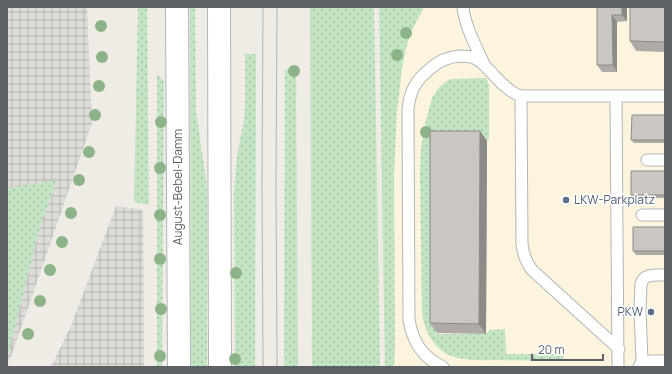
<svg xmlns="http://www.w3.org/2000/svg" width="672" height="374" font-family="Manrope,sans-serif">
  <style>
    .commercial { fill: #fcf4dd }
    .industrial { fill: url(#industrial-grid) }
    .grass { fill: url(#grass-dots) }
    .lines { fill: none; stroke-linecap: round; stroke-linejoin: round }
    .lane-casing { stroke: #b2b6b9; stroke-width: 13 }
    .secondary-casing { stroke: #b2b5b9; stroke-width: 24 }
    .lane { stroke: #fff; stroke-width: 11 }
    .secondary { stroke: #fff; stroke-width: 22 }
    .tram { stroke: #b3b4b5; stroke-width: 1 }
    .tree { fill: #8cb488 }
    .wall { fill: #aeaba7 }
    .shaded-wall { fill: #8d8b88 }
    .building { fill: #cac7c2; stroke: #8d8b88 }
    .service-dot { fill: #5c6f8a; stroke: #fff; stroke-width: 1.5 }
    .labels { text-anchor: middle; stroke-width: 3; stroke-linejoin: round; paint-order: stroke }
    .street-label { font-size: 12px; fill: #5d6165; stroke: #fff }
    .service-label { font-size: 12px; fill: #4e5e75; stroke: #fff; text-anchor: start }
  </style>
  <defs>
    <pattern id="industrial-grid" width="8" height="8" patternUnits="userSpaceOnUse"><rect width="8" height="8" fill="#dddbd7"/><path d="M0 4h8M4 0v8" fill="none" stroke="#b6b5b2"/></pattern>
    <pattern id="grass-dots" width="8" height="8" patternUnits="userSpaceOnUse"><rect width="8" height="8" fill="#c4e5c3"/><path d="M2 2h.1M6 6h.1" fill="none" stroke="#a2bda2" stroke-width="1.8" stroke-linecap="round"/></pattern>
  </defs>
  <rect width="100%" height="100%" fill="#eeece5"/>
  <path class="commercial" d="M380 7H665V367H388Z"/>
  <path class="industrial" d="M7 7H87L92 123 11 357 7 364Z
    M116 206 143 210 144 367H51L71 326Z"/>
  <path class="grass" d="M138 7H147L149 205 134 202Z
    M190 7H195L196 111 206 179 207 200V367H191Z
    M310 7H374L380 367H312Z
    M379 7H424L412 30 406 48 402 68 397 112 394 174 395 343 394 367H385Z
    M245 54H256L255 367H235L234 191 237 156 244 120 245 107Z
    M296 69 298 367H284L285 70Z
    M157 74 164 81 162 367H157Z
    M486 78 489 85V140H436V334H486L490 330 505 329 506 354H562L564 357 562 360 556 361C538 361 520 361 501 360 487 360 472 361 458 358 437 354 425 334 422 314L420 174 421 147 426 120 432 98 439 87 448 80 452 79Z
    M57 180 39 230 7 359V188Z"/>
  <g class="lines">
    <defs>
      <path id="lane" d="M463 7C465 27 476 46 484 64
        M521 96 522 244C523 254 526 262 532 270L619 349
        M616 96H665
        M647 160H665
        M642 215H665
        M642 361 640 309 641 284C644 273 656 275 665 275
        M443 367C422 357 413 342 409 320L408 109C410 90 416 80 431 68 439 61 448 57 459 56 464 56 469 56 474 58 480 60 484 65 488 69 498 79 508 92 521 96H616L618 367
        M639 367 642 361H665"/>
      <path id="secondary" d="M177 7 179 367
        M219 7 220 367"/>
    </defs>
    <use href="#lane" class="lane-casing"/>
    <use href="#secondary" class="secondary-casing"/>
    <use href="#lane" class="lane"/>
    <use href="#secondary" class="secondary"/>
    <path class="tram" d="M263 367 262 180 263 7
      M277 367 276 180 277 7"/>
  </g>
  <g class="tree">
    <circle cx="101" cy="26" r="6"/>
    <circle cx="406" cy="33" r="6"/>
    <circle cx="397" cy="55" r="6"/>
    <circle cx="102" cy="57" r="6"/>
    <circle cx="294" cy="71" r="6"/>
    <circle cx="99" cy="86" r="6"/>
    <circle cx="95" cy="115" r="6"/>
    <circle cx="161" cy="122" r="6"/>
    <circle cx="426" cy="132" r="6"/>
    <circle cx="89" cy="152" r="6"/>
    <circle cx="160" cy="168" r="6"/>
    <circle cx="79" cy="180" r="6"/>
    <circle cx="71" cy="213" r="6"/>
    <circle cx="160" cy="215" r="6"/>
    <circle cx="62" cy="242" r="6"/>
    <circle cx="160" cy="259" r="6"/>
    <circle cx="50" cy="270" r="6"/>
    <circle cx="236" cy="273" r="6"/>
    <circle cx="40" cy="301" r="6"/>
    <circle cx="161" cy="309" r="6"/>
    <circle cx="28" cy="334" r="6"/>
    <circle cx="160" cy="356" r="6"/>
    <circle cx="235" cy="359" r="6"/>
  </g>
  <path class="wall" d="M597 7 627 8V21L617 22V72H602L597 65Z
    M665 7V52L636 51 630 41Z
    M665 115V143H634L631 140Z
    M480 131 487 141 486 334 437 333 430 323Z
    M665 171V198H634L631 195Z
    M665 227V255H636L633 251Z"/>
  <path class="shaded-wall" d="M622 7H626L627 8V21L622 15Z
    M612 15 617 22V72L613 65Z
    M480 131 487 141 486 334 479 324Z"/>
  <path class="building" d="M597 7H622V15H612L613 65H597Z
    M630 7H665V42L630 41Z
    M632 115H665V140H631Z
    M430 131H480L479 324 430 323Z
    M631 171H665V195H631Z
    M633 227H665V251H633Z"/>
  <g class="service-dot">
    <circle cx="566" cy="200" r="4"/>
    <circle cx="651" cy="312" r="4"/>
  </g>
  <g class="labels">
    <g class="street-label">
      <text transform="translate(178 187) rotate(-90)" y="4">August-Bebel-Damm</text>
    </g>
    <g class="service-label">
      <text x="574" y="204">LKW-Parkplatz</text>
      <text x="643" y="316" text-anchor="end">PKW</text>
    </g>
  </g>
  <rect width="672" height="374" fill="none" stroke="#5d6165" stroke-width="16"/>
  <path d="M532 354v6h71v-6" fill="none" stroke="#5d6165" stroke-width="2"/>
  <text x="538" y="354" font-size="12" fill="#5d6165" stroke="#ffffff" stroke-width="3" paint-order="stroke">20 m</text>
</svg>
